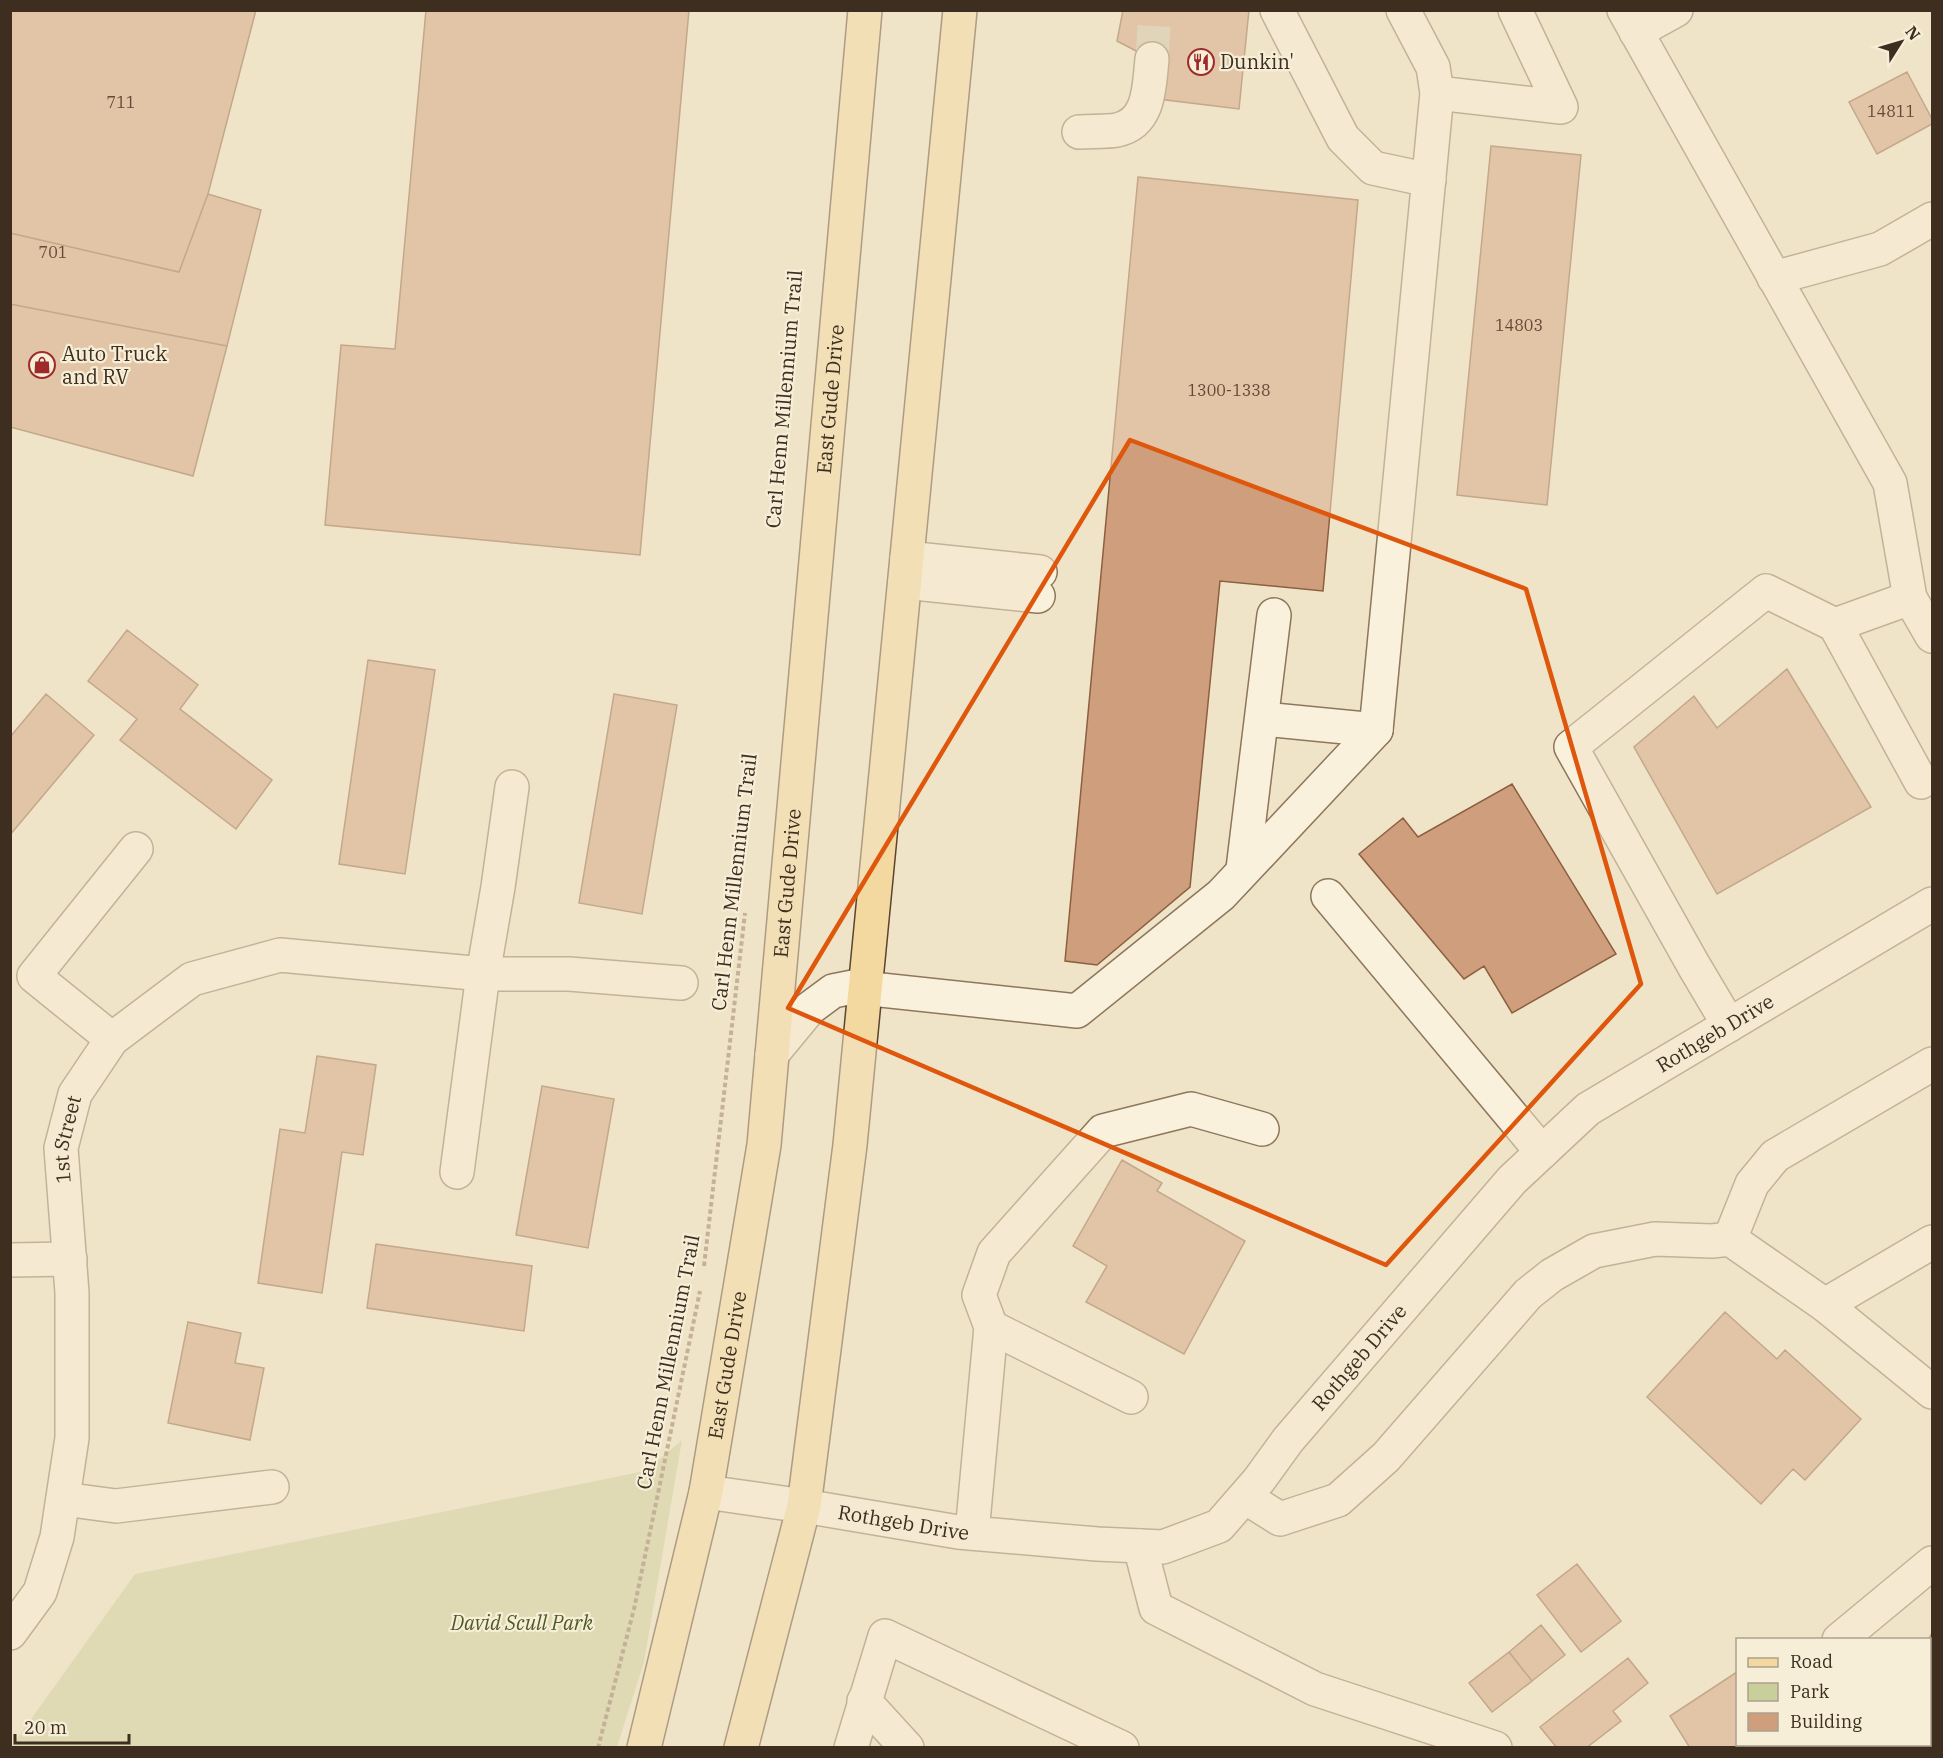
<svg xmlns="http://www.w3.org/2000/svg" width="1943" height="1758" font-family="'IBM Plex Serif',serif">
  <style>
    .green { fill: #c9cf9b }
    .building { fill: #cf9f7d; stroke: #8d5f41; stroke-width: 1.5 }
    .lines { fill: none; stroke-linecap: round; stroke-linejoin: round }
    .minor-tunnel { stroke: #ccc0a6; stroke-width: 33; stroke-dasharray: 33 16; stroke-linecap: butt }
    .minor-casing { stroke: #8d765c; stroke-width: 36 }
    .major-casing { stroke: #5b4430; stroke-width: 36 }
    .path { stroke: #8d765c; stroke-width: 4; stroke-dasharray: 4.5 3; stroke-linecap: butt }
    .minor { stroke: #faf1dc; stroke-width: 33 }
    .major { stroke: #f3d9a0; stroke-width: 33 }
    .marked { fill: none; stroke: #df570d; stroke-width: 4.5; stroke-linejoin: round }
    .labels { text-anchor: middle; stroke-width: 4.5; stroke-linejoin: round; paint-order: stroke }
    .number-label { font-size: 16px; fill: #624a37 }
    .poi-label { font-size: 20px; fill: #3d2e20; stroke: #f7eed8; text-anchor: start }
    .street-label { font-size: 20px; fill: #3d2e20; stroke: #f7eed8 }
    .park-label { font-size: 20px; font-style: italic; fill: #4d5a26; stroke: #f7eed8 }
  </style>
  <rect width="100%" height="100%" fill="#f0e4c8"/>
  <path class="green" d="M682 1440 644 1662 617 1747H11L135 1574 645 1471Z"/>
  <path class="building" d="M10 10H256L208 194 179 272 10 233Z
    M426 10H689L640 555 325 525 341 345 395 349Z
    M1123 10H1249L1239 109 1158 99 1163 65 1117 41Z
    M1907 72 1932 119V124L1877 154 1849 102Z
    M1491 146 1581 155 1547 505 1457 495Z
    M1138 177 1358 200 1323 591 1220 581 1190 887 1097 965 1065 961Z
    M208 194 261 210 227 346 10 304V233L179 272Z
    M10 304 227 346 193 476 10 427Z
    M127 630 198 685 180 709 272 780 236 829 120 740 137 719 88 681Z
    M368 660 435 670 405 874 339 864Z
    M1787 669 1871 807 1717 894 1634 747 1694 696 1717 728Z
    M46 694 94 735 10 835V737Z
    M614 694 677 705 642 914 579 903Z
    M1512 784 1616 954 1512 1013 1484 966 1464 979 1359 854 1403 818 1418 837Z
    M317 1056 376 1065 363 1155 342 1152 322 1293 258 1283 280 1129 305 1133Z
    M542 1086 614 1099 588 1248 516 1235Z
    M1122 1160 1162 1183 1157 1191 1245 1241 1184 1354 1086 1302 1107 1266 1073 1246Z
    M376 1244 532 1266 524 1331 367 1308Z
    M1725 1312 1777 1359 1785 1350 1861 1419 1805 1480 1793 1469 1761 1504 1647 1397Z
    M188 1322 241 1333 235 1363 264 1368 250 1440 168 1423Z
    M1577 1564 1621 1621 1581 1652 1537 1595Z
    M1541 1625 1565 1655 1532 1681 1509 1652Z
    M1932 1633V1739L1930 1737V1640H1928Z
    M1509 1652 1532 1681 1492 1712 1469 1683Z
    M1628 1658 1648 1683 1613 1711 1621 1721 1586 1748H1557L1540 1727Z
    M1737 1672 1738 1744 1763 1745 1759 1748H1690L1670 1716Z"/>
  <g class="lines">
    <path class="minor-tunnel" d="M1152 59 1155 10"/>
    <defs>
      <g id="minor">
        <path d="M1277 10 1343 138 1373 168 1429 180"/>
        <path d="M1624 10 1890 483 1910 598 1932 636"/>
        <path d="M1636 32 1676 10"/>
        <path d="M1437 93 1561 107 1515 10"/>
        <path d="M1079 132C1091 131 1105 132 1117 130 1150 123 1149 87 1152 59"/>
        <path d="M1774 278 1880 249 1932 219"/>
        <path d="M907 558 1040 572"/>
        <path d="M905 582 1038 596"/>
        <path d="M1910 598 1835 625 1921 782"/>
        <path d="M1263 719 1376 730"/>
        <path d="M1243 869 1274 615"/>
        <path d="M1328 896 1542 1152"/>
        <path d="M1729 1025 1694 966 1571 747 1766 591 1835 625"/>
        <path d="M112 1039 34 976 136 849"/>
        <path d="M772 1054 810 1008 833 991 853 987 1077 1011 1221 895 1376 730 1437 93 1433 67 1403 10"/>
        <path d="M457 1172 483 974 498 887 512 787"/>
        <path d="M1730 1239 1752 1184 1775 1156 1932 1064"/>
        <path d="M10 1260 70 1259"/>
        <path d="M1825 1305 1932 1242"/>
        <path d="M991 1327 1131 1397"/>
        <path id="s1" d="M706 1492 804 1506 958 1532 1097 1544 1163 1547 1219 1526 1259 1480 1288 1440 1512 1180 1588 1109 1932 904"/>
        <path d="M1245 1497 1280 1519 1338 1500 1386 1457 1528 1294 1552 1275 1594 1251 1655 1239 1712 1241 1730 1239 1825 1305 1932 1392"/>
        <path d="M63 1499 116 1506 272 1487"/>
        <path d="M972 1533 991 1327 979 1295 994 1253 1103 1131 1191 1109 1262 1129"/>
        <path d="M1140 1546 1156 1608 1315 1689 1495 1748"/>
        <path id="s2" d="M10 1633 40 1592 57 1537 72 1438V1293L61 1148 75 1094 112 1039 192 979 280 955 483 974H569L681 983"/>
        <path d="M1839 1640 1932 1563"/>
        <path d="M864 1701 907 1748"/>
        <path d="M1878 1744 1882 1748"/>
        <path d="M851 1748 885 1636 1122 1748"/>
      </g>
      <g id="major">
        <path id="s3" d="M644 1748 706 1492 764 1145 865 10"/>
        <path d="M741 1748 804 1506 850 1145 960 10"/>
      </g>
    </defs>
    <use href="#minor" class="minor-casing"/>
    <use href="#major" class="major-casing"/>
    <path class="path" d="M704 1266 745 913
      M598 1748 634 1609 700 1291"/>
    <use href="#minor" class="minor"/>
    <use href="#major" class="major"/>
  </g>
  <path d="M0 0H1943V1758H0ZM1130 440 1526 589 1641 984 1386 1265 788 1008Z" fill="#f0e4c8" fill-opacity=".55" fill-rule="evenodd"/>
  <path class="marked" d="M1130 440 1526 589 1641 984 1386 1265 788 1008Z"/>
  <defs>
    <symbol id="restaurant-ring" viewBox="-11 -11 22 22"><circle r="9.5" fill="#f7eed8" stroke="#9e2a2b" stroke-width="1.5"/><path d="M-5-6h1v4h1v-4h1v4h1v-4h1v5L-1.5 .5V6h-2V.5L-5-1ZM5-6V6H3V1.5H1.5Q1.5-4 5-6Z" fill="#9e2a2b"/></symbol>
    <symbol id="shop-ring" viewBox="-11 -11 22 22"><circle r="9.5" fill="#f7eed8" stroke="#9e2a2b" stroke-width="1.5"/><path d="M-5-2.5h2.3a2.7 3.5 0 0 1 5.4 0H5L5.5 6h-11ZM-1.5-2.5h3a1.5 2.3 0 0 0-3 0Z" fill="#9e2a2b"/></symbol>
  </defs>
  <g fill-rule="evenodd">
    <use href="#restaurant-ring" x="1186" y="47" width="30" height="30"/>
    <use href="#shop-ring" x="27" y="350" width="30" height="30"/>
  </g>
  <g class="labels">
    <g class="number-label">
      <text x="121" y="108">711</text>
      <text x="1891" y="117">14811</text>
      <text x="53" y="258">701</text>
      <text x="1519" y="331">14803</text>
      <text x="1229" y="396">1300-1338</text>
    </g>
    <g class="poi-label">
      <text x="1220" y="69">Dunkin'</text>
      <text x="62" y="361">Auto Truck<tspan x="62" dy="23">and RV</tspan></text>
    </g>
    <g class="street-label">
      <text transform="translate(784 399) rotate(-85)" y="7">Carl Henn Millennium Trail</text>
      <text dy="7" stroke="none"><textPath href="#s3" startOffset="1364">East Gude Drive</textPath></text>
      <text transform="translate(734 882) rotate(-83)" y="7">Carl Henn Millennium Trail</text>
      <text dy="7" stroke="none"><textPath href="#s3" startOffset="878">East Gude Drive</textPath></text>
      <text dy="7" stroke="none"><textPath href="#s1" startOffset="1226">Rothgeb Drive</textPath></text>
      <text dy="7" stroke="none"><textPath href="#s2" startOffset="508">1st Street</textPath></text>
      <text dy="7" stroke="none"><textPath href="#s1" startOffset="740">Rothgeb Drive</textPath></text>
      <text transform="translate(668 1362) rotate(-79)" y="7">Carl Henn Millennium Trail</text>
      <text dy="7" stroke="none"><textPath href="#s3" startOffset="392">East Gude Drive</textPath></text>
      <text dy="7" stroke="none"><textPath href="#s1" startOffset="200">Rothgeb Drive</textPath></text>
    </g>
    <g class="park-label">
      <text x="522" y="1630">David Scull Park</text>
    </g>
  </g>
  <rect width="1943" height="1758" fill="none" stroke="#3d2e20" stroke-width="24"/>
  <rect x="1736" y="1638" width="195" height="108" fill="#f7eed8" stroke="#ada18e" stroke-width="1.5"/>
  <rect x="1748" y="1658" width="30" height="9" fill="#f3d9a0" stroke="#ada18e" stroke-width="1.5"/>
  <text x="1790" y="1668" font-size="18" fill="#3d2e20">Road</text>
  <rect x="1748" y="1683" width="30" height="18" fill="#c9cf9b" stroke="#ada18e" stroke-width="1.5"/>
  <text x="1790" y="1698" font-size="18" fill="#3d2e20">Park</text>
  <rect x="1748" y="1713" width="30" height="18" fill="#cf9f7d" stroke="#ada18e" stroke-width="1.5"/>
  <text x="1790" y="1728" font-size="18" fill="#3d2e20">Building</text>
  <g transform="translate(1901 42) rotate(53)" stroke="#f7eed8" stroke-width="4.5" paint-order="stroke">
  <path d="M0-4.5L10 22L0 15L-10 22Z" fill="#3d2e20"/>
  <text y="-9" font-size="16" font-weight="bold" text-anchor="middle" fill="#3d2e20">N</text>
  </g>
  <path d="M15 1734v9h114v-9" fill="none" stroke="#3d2e20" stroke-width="3"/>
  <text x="24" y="1734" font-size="18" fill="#3d2e20" stroke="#f7eed8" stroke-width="4.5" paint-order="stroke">20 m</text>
</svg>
